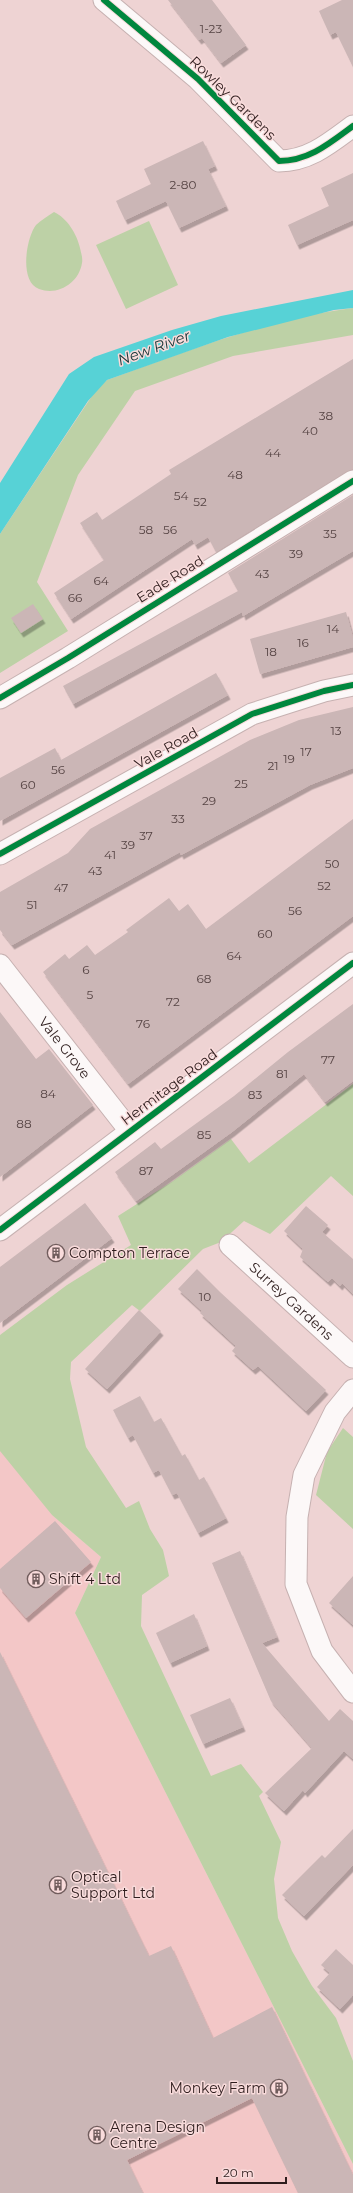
<svg xmlns="http://www.w3.org/2000/svg" width="353" height="2193" font-family="Montserrat,sans-serif">
  <style>
    .built { fill: #f3c7c7 }
    .green { fill: #bdd1a6 }
    .water { fill: #57d2d6 }
    .building { fill: #cbb6b6; filter: url(#shadow) }
    .lines { fill: none; stroke-linecap: round; stroke-linejoin: round }
    .street-casing { stroke: #c6b1b1; stroke-width: 23 }
    .street { stroke: #fcf8f8; stroke-width: 21 }
    .cycleway-casing { stroke: #f9dbdb; stroke-width: 8 }
    .cycleway { stroke: #00873e; stroke-width: 6 }
    .labels { text-anchor: middle; stroke-width: 3; stroke-linejoin: round; paint-order: stroke }
    .number-label { font-size: 12px; fill: #554343 }
    .street-label { font-size: 14px; fill: #2e1d1d; stroke: #f9dbdb }
    .poi-label { font-size: 14px; fill: #2e1d1d; stroke: #f9dbdb; text-anchor: start }
    .water-label { font-size: 15px; font-style: italic; fill: #163738; stroke: #f9dbdb }
  </style>
  <defs>
    <filter id="shadow"><feDropShadow dx="2.5" dy="4.5" stdDeviation="0" flood-color="#0004"/></filter>
  </defs>
  <rect width="100%" height="100%" fill="#eed3d3"/>
  <path class="built" d="M0 1444 52 1515 101 1557 75 1613 353 2164V2193H0Z"/>
  <path class="green" d="M54 212C67 218 77 234 80 248 81 253 83 258 82 263 79 283 58 296 39 289 19 282 26 238 36 225 41 220 48 216 54 212Z
    M149 221 178 285 126 309 96 245Z
    M353 308V335L233 356 135 391 78 475 37 582 68 631 0 673V534L96 390 107 380C185 352 270 318 353 308Z
    M353 1084V1196L331 1176 270 1234 244 1221 221 1242 203 1249 140 1311 132 1305 71 1362 70 1379 86 1447 126 1508 139 1501 150 1529 163 1550 169 1576 142 1595 141 1626 211 1776 241 1764 263 1792 259 1796 281 1842 274 1879 278 1918 292 1951 312 1986 336 2018 353 2061V2164L75 1613 101 1557 52 1515 0 1451V1335L67 1285 131 1245 118 1216 173 1181 231 1139 249 1163Z
    M343 1428 353 1437V1529L316 1495 327 1452Z"/>
  <path class="water" d="M353 290V308L334 310 228 337 107 380 88 401 0 534V483L69 374 94 357 172 330 221 316Z"/>
  <path class="building" d="M168 0H212L246 45 221 63 202 38 199 40Z
    M342 0H353V67L336 32 330 35 319 11Z
    M203 141 215 166 208 169 226 206 179 228 166 201 125 220 116 201 151 184 144 169Z
    M353 173V220L297 245 288 225 329 206 321 188Z
    M353 359V469L347 471 216 552 208 537 195 545 192 539 71 619 54 593 104 560 80 523 97 512 102 520 171 474 169 470Z
    M353 495V551L243 616 242 612 73 704 63 686 238 591 228 573Z
    M33 604 43 619 21 633 11 618Z
    M346 612 353 638V647L260 674 250 639Z
    M216 673 228 695 0 821V778L55 748 61 760Z
    M353 707V768L310 785 181 855 180 852 12 945 0 930V892L68 853 90 829 250 740 299 720Z
    M353 819V916L128 1084 43 972 65 954 69 959 87 945 95 955 128 932 126 930 169 898 179 911 188 904 206 929Z
    M353 1004V1081L325 1102 304 1074 232 1132 136 1201 115 1172 155 1142 161 1149 234 1096 288 1052Z
    M0 1012 36 1059 49 1049 93 1105 0 1177Z
    M85 1203 112 1238 0 1323V1267Z
    M306 1206 328 1225 322 1232 353 1259V1294L342 1283 340 1286 332 1278 328 1282 300 1257 303 1249 284 1231Z
    M197 1269 220 1292 326 1390 306 1411 258 1366 253 1370 232 1351 236 1346 200 1313 202 1311 178 1289Z
    M139 1310 161 1331 107 1389 85 1369Z
    M140 1396 154 1422 161 1418 182 1456 185 1454 199 1480 204 1477 226 1518 198 1533 177 1493 172 1495 159 1470 153 1473 133 1435 128 1438 113 1410Z
    M55 1521 91 1562 26 1618 0 1588V1569Z
    M240 1551 277 1637 262 1643 329 1721 340 1709 353 1721V1759L344 1751 305 1793 303 1790 284 1811 265 1793 312 1748 271 1701 212 1563Z
    M353 1576V1625L329 1603Z
    M194 1614 207 1646 170 1663 156 1633Z
    M0 1652 149 1956 171 1946 213 2038 272 2007 353 2175V2193H298L252 2098 127 2160 143 2193H0Z
    M230 1698 243 1727 203 1744 190 1715Z
    M353 1829V1865L304 1916 282 1895 322 1855 325 1858Z
    M336 1949 353 1965V1995L340 2009 317 1987 330 1973 321 1965Z"/>
  <g class="lines">
    <defs>
      <g id="street">
        <path d="M104 0 198 79 279 161C309 161 330 143 353 126"/>
        <path d="M0 698 68 658 353 481"/>
        <path d="M0 854 252 714 324 691 353 685"/>
        <path id="s1" d="M0 965 130 1131"/>
        <path d="M0 1230 353 963"/>
        <path id="s2" d="M230 1245 353 1357"/>
        <path d="M353 1390 335 1412 304 1475 297 1517 296 1584 322 1651 353 1692"/>
      </g>
    </defs>
    <use href="#street" class="street-casing"/>
    <use href="#street" class="street"/>
    <defs>
      <path id="cycleway" d="M104 0 198 79 279 161C309 161 330 143 353 126
        M0 698 68 658 353 481
        M0 854 252 714 324 691 353 685
        M0 1230 353 963"/>
    </defs>
    <use href="#cycleway" class="cycleway-casing"/>
    <use href="#cycleway" class="cycleway"/>
  </g>
  <defs>
    <symbol id="building-ring" viewBox="-11 -11 22 22"><circle r="9.5" fill="#f9dbdb" stroke="#715d5d" stroke-width="1.5"/><path d="M-4-6H4V6H1V3H-1V6H-4ZM-2.5-4.3h1.7v1.8h-1.7ZM.8-4.3h1.7v1.8H.8ZM-2.5-1h1.7V.8h-1.7ZM.8-1h1.7V.8H.8Z" fill="#715d5d"/></symbol>
  </defs>
  <g fill-rule="evenodd">
    <use href="#building-ring" x="46" y="1243" width="20" height="20"/>
    <use href="#building-ring" x="26" y="1569" width="20" height="20"/>
    <use href="#building-ring" x="48" y="1875" width="20" height="20"/>
    <use href="#building-ring" x="269" y="2078" width="20" height="20"/>
    <use href="#building-ring" x="87" y="2125" width="20" height="20"/>
  </g>
  <g class="labels">
    <g class="number-label">
      <text x="211" y="33">1-23</text>
      <text x="183" y="189">2-80</text>
      <text x="326" y="420">38</text>
      <text x="310" y="435">40</text>
      <text x="273" y="457">44</text>
      <text x="235" y="479">48</text>
      <text x="181" y="500">54</text>
      <text x="200" y="506">52</text>
      <text x="146" y="534">58</text>
      <text x="170" y="534">56</text>
      <text x="330" y="538">35</text>
      <text x="296" y="558">39</text>
      <text x="262" y="578">43</text>
      <text x="101" y="585">64</text>
      <text x="75" y="602">66</text>
      <text x="333" y="633">14</text>
      <text x="303" y="647">16</text>
      <text x="271" y="656">18</text>
      <text x="336" y="735">13</text>
      <text x="306" y="756">17</text>
      <text x="289" y="763">19</text>
      <text x="273" y="770">21</text>
      <text x="58" y="774">56</text>
      <text x="241" y="788">25</text>
      <text x="28" y="789">60</text>
      <text x="209" y="805">29</text>
      <text x="178" y="823">33</text>
      <text x="146" y="840">37</text>
      <text x="128" y="849">39</text>
      <text x="110" y="859">41</text>
      <text x="332" y="868">50</text>
      <text x="95" y="875">43</text>
      <text x="324" y="890">52</text>
      <text x="61" y="892">47</text>
      <text x="32" y="909">51</text>
      <text x="295" y="915">56</text>
      <text x="265" y="938">60</text>
      <text x="234" y="960">64</text>
      <text x="86" y="974">6</text>
      <text x="204" y="983">68</text>
      <text x="90" y="999">5</text>
      <text x="173" y="1006">72</text>
      <text x="143" y="1028">76</text>
      <text x="328" y="1064">77</text>
      <text x="282" y="1078">81</text>
      <text x="48" y="1098">84</text>
      <text x="255" y="1099">83</text>
      <text x="24" y="1128">88</text>
      <text x="204" y="1139">85</text>
      <text x="146" y="1175">87</text>
      <text x="205" y="1301">10</text>
    </g>
    <g class="street-label">
      <text transform="translate(233 98) rotate(44)" y="5">Rowley Gardens</text>
      <text transform="translate(170 579) rotate(-32)" y="5">Eade Road</text>
      <text transform="translate(166 748) rotate(-29)" y="5">Vale Road</text>
      <text dy="5" stroke="none"><textPath href="#s1" startOffset="105">Vale Grove</textPath></text>
      <text transform="translate(169 1087) rotate(-37)" y="5">Hermitage Road</text>
      <text dy="5" stroke="none"><textPath href="#s2" startOffset="83">Surrey Gardens</textPath></text>
    </g>
    <g class="poi-label">
      <text x="69" y="1258">Compton Terrace</text>
      <text x="49" y="1584">Shift 4 Ltd</text>
      <text x="71" y="1882">Optical<tspan x="71" dy="16">Support Ltd</tspan></text>
      <text x="266" y="2093" text-anchor="end">Monkey Farm</text>
      <text x="110" y="2132">Arena Design<tspan x="110" dy="16">Centre</tspan></text>
    </g>
    <g class="water-label">
      <text transform="translate(154 348) rotate(-20)" y="5">New River</text>
    </g>
  </g>
  <path d="M217 2177v6h69v-6" fill="none" stroke="#2e1d1d" stroke-width="2"/>
  <text x="223" y="2177" font-size="12" fill="#2e1d1d" stroke="#f9dbdb" stroke-width="3" paint-order="stroke">20 m</text>
</svg>
